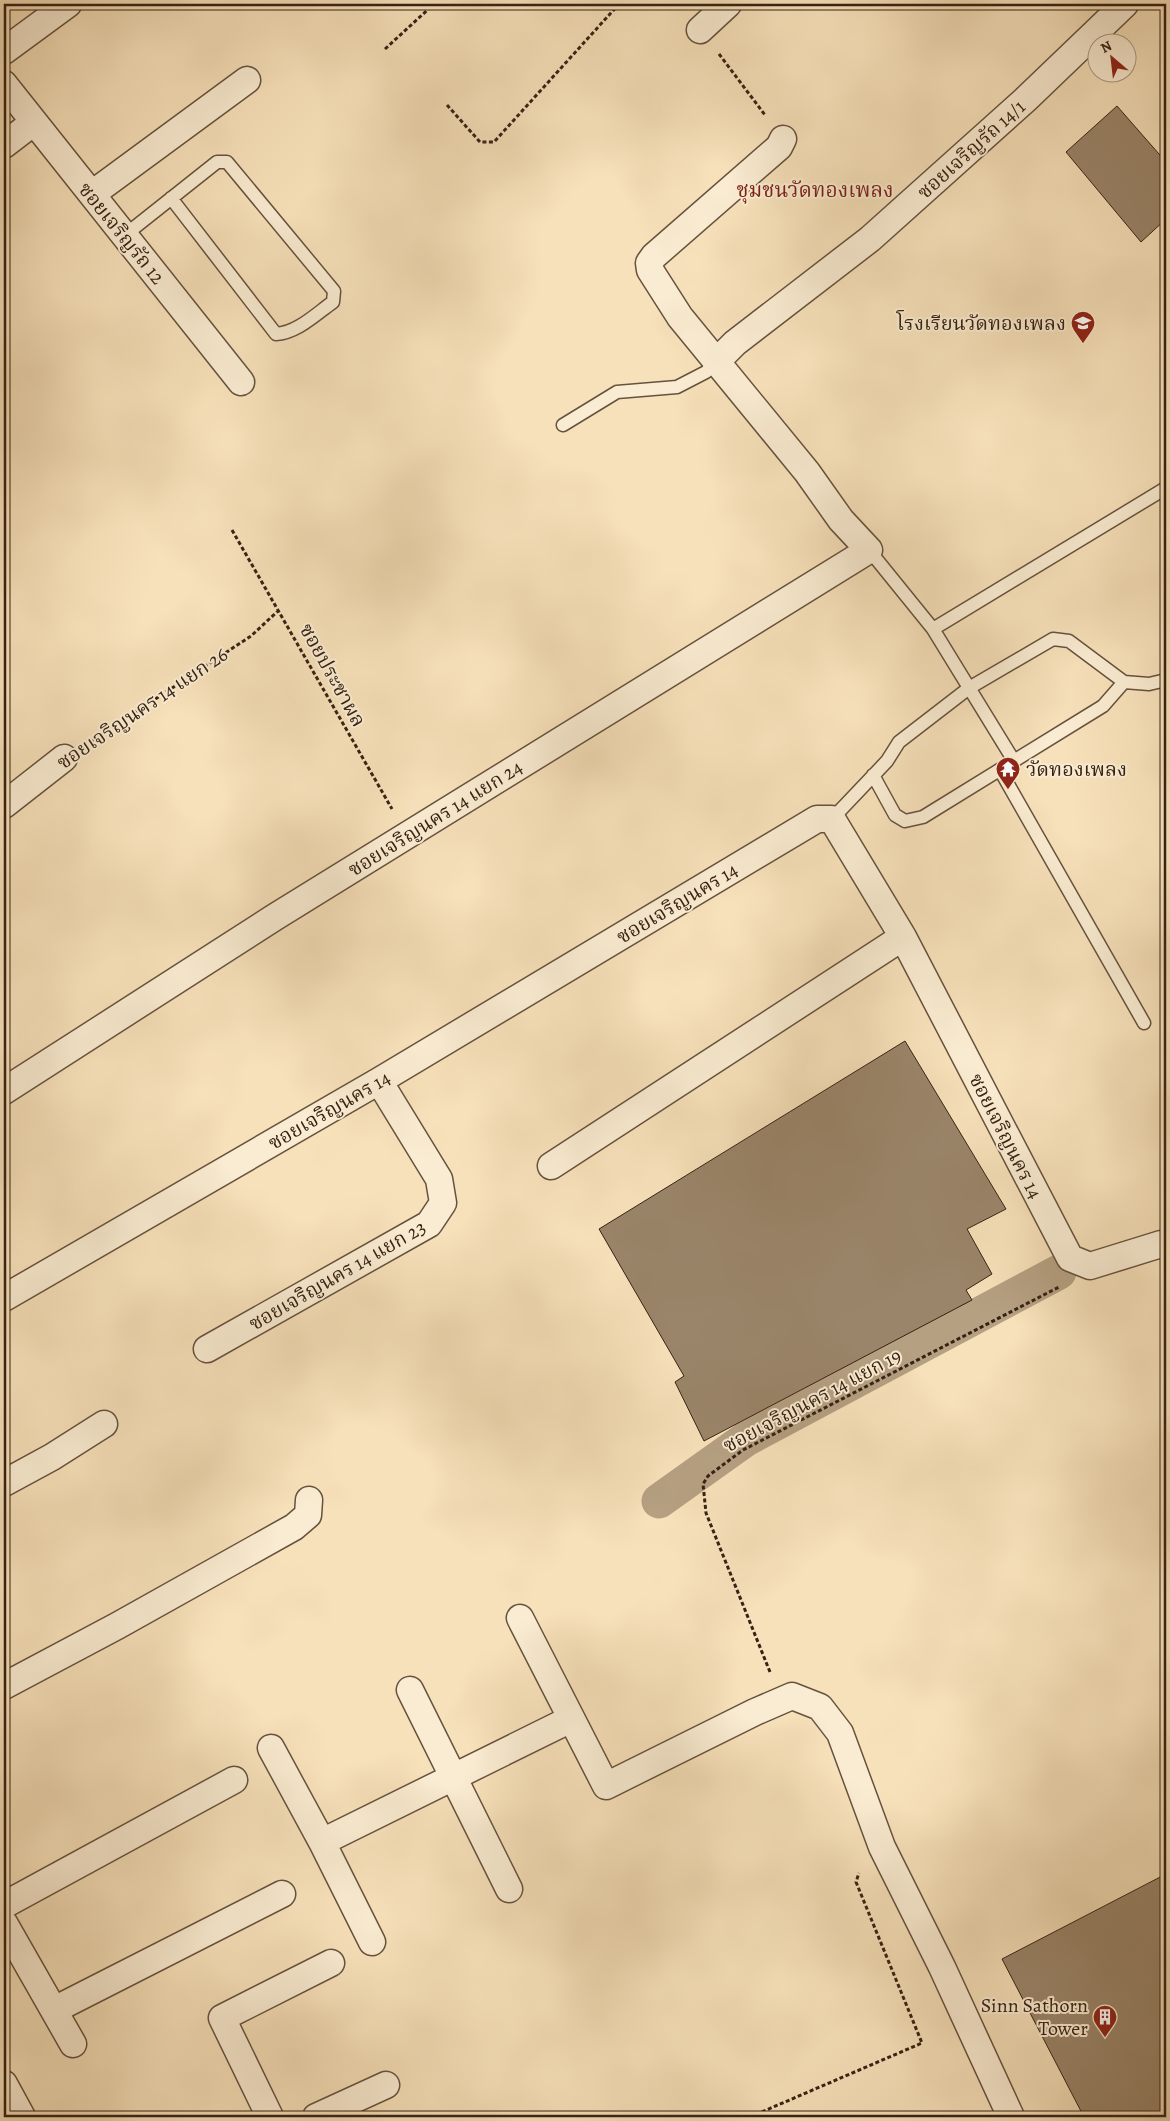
<svg xmlns="http://www.w3.org/2000/svg" width="1170" height="2121" font-family="Alegreya,'Noto Serif Thai',serif">
  <style>
    .lines { fill: none; stroke-linecap: round; stroke-linejoin: round }
    .canal { stroke: #b5a082; stroke-width: 35 }
    .building { fill: #9a856a; stroke: #362214 }
    .service-casing { stroke: #66523e; stroke-width: 15 }
    .minor-casing { stroke: #66523e; stroke-width: 29 }
    .path { stroke: #362214; stroke-width: 3; stroke-dasharray: 4 2.5; stroke-linecap: butt }
    .service { stroke: #faecd2; stroke-width: 12 }
    .minor { stroke: #faecd2; stroke-width: 26 }
    .labels { text-anchor: middle; stroke-width: 4; stroke-linejoin: round; paint-order: stroke }
    .street-label { font-size: 20px; fill: #362214; stroke: #faecd2 }
    .poi-label { font-size: 20px; fill: #362214; stroke: #faecd2; text-anchor: end }
    .neighbourhood-label { font-size: 21px; fill: #7a1f14; stroke: #faecd2 }
  </style>
  <rect width="100%" height="100%" fill="#f7e1ba"/>
  <filter id="stains"><feTurbulence type="fractalNoise" baseFrequency=".004" numOctaves="4"/><feColorMatrix values="0 0 0 0 .2 0 0 0 0 .09 0 0 0 0 .02 0 0 0 .5 -.17"/></filter>
  <radialGradient id="worn" r=".72"><stop offset=".6" stop-color="#630" stop-opacity="0"/><stop offset="1" stop-color="#630" stop-opacity=".3"/></radialGradient>
  <g class="lines">
    <path class="canal" d="M659 1501 746 1439 1059 1272"/>
  </g>
  <path class="building" d="M1117 106 1166 162V219L1141 242 1066 152Z
    M905 1041 1006 1209 967 1229 992 1274 966 1290 972 1300 704 1441 675 1382 684 1376 599 1229Z
    M1166 1874V2117H1084L1002 1959Z"/>
  <g class="lines">
    <defs>
      <path id="service" d="M125 235 217 162H227L334 291 333 302C316 314 297 333 276 334L171 198
        M563 425 617 392 677 387 706 372 717 361
        M869 550 933 629 1014 761
        M933 629 1166 488
        M1000 770 1144 1023
        M873 775 895 815 905 821 923 817 1103 706 1124 682
        M832 819 887 761 899 742 969 688 1053 639 1069 641 1124 682 1149 684 1166 680"/>
      <path id="minor" d="M700 30 728 4
        M4 51 68 4
        M4 84 241 382
        M4 145 34 122
        M92 194 247 80
        M717 361 735 343 870 239 1025 100 1125 4
        M4 805 64 758
        M4 1091 275 917 869 550 841 520 807 472 680 317 650 270 649 263 654 256 779 147 783 139
        M551 1166 903 937
        M4 1298 379 1081 817 819H832L903 937 1070 1258 1090 1266 1161 1244 1166 1247
        M207 1349 429 1224 443 1203 439 1179 379 1081
        M4 1483 52 1457 104 1424
        M520 1618 606 1786 755 1712 792 1696 820 1707 840 1733 882 1847 942 1967 1011 2117
        M4 1686 117 1626 294 1527 308 1515 309 1500
        M410 1690 509 1889
        M271 1748 322 1842 372 1942
        M322 1842 571 1719
        M4 1905 234 1780
        M4 1923 73 2044
        M54 2010 282 1894
        M4 2084 22 2117
        M270 2117 222 2018 331 1963
        M316 2117 386 2085"/>
    </defs>
    <use href="#service" class="service-casing"/>
    <use href="#minor" class="minor-casing"/>
    <path class="path" d="M385 49 434 4
      M719 54 765 115
      M447 105 480 142H494L619 4
      M232 530 392 809
      M90 742 251 636 279 610
      M770 1672 706 1513 703 1484 708 1476 743 1450 1059 1287
      M750 2117 922 2043 856 1882 859 1873"/>
    <use href="#service" class="service"/>
    <use href="#minor" class="minor"/>
  </g>
  <defs>
    <symbol id="school-pin" viewBox="-11 -11 22 30"><path d="M0 17L-7.5 6A9.5 9.5 0 1 1 7.5 6Z" fill="#8f2418" stroke="#faecd2"/><path d="M0-5L7-2L0 1L-7-2ZM-4 1L0 2.5L4 1V4Q0 6-4 4Z" fill="#fff"/></symbol>
    <symbol id="temple-pin" viewBox="-11 -11 22 30"><path d="M0 17L-7.5 6A9.5 9.5 0 1 1 7.5 6Z" fill="#8f2418" stroke="#faecd2"/><path d="M0-6L5-2H3V0L6.5 2.5H4V6H1.5V3h-3V6H-4V2.5H-6.5L-3 0V-2H-5Z" fill="#fff"/></symbol>
    <symbol id="building-pin" viewBox="-11 -11 22 30"><path d="M0 17L-7.5 6A9.5 9.5 0 1 1 7.5 6Z" fill="#8f2418" stroke="#faecd2"/><path d="M-4-6H4V6H1V3H-1V6H-4ZM-2.5-4.3h1.7v1.8h-1.7ZM.8-4.3h1.7v1.8H.8ZM-2.5-1h1.7V.8h-1.7ZM.8-1h1.7V.8H.8Z" fill="#fff"/></symbol>
  </defs>
  <g fill-rule="evenodd">
    <use href="#school-pin" x="1069" y="309" width="28" height="38"/>
    <use href="#temple-pin" x="994" y="755" width="28" height="38"/>
    <use href="#building-pin" x="1091" y="2003" width="28" height="38"/>
  </g>
  <g class="labels">
    <g class="street-label">
      <text transform="translate(971 149) rotate(-42)" y="7">ซอยเจริญรัถ 14/1</text>
      <text transform="translate(122 233) rotate(51)" y="7">ซอยเจริญรัถ 12</text>
      <text transform="translate(333 675) rotate(61)" y="7">ซอยประชาผล</text>
      <text transform="translate(142 708) rotate(-34)" y="7">ซอยเจริญนคร 14 แยก 26</text>
      <text transform="translate(435 818) rotate(-32)" y="7">ซอยเจริญนคร 14 แยก 24</text>
      <text transform="translate(677 903) rotate(-31)" y="7">ซอยเจริญนคร 14</text>
      <text transform="translate(329 1110) rotate(-30)" y="7">ซอยเจริญนคร 14</text>
      <text transform="translate(1006 1136) rotate(63)" y="7">ซอยเจริญนคร 14</text>
      <text transform="translate(337 1275) rotate(-30)" y="7">ซอยเจริญนคร 14 แยก 23</text>
      <text transform="translate(812 1400) rotate(-28)" y="7">ซอยเจริญนคร 14 แยก 19</text>
    </g>
    <g class="poi-label">
      <text x="1066" y="330">โรงเรียนวัดทองเพลง</text>
      <text x="1026" y="776" text-anchor="start">วัดทองเพลง</text>
      <text x="1088" y="2012">Sinn Sathorn<tspan x="1088" dy="23">Tower</tspan></text>
    </g>
    <g class="neighbourhood-label">
      <text x="815" y="197">ชุมชนวัดทองเพลง</text>
    </g>
  </g>
  <rect width="1170" height="2121" fill="none" stroke="#f7e1ba" stroke-width="20"/>
  <rect x="5" y="5" width="1160" height="2111" fill="none" stroke="#362214" stroke-width="2.5"/>
  <rect x="10" y="10" width="1150" height="2101" fill="none" stroke="#362214"/>
  <g transform="translate(1112 58) rotate(332)"><circle r="24" fill="#faecd2" stroke="#ac9b86"/>
  <path d="M0-4L9 19L0 12L-9 19Z" fill="#8f2418"/>
  <text y="-8" font-size="14" font-weight="bold" text-anchor="middle" fill="#362214">N</text>
  </g>
  <rect width="100%" height="100%" filter="url(#stains)"/>
  <rect width="100%" height="100%" fill="url(#worn)"/>
</svg>
